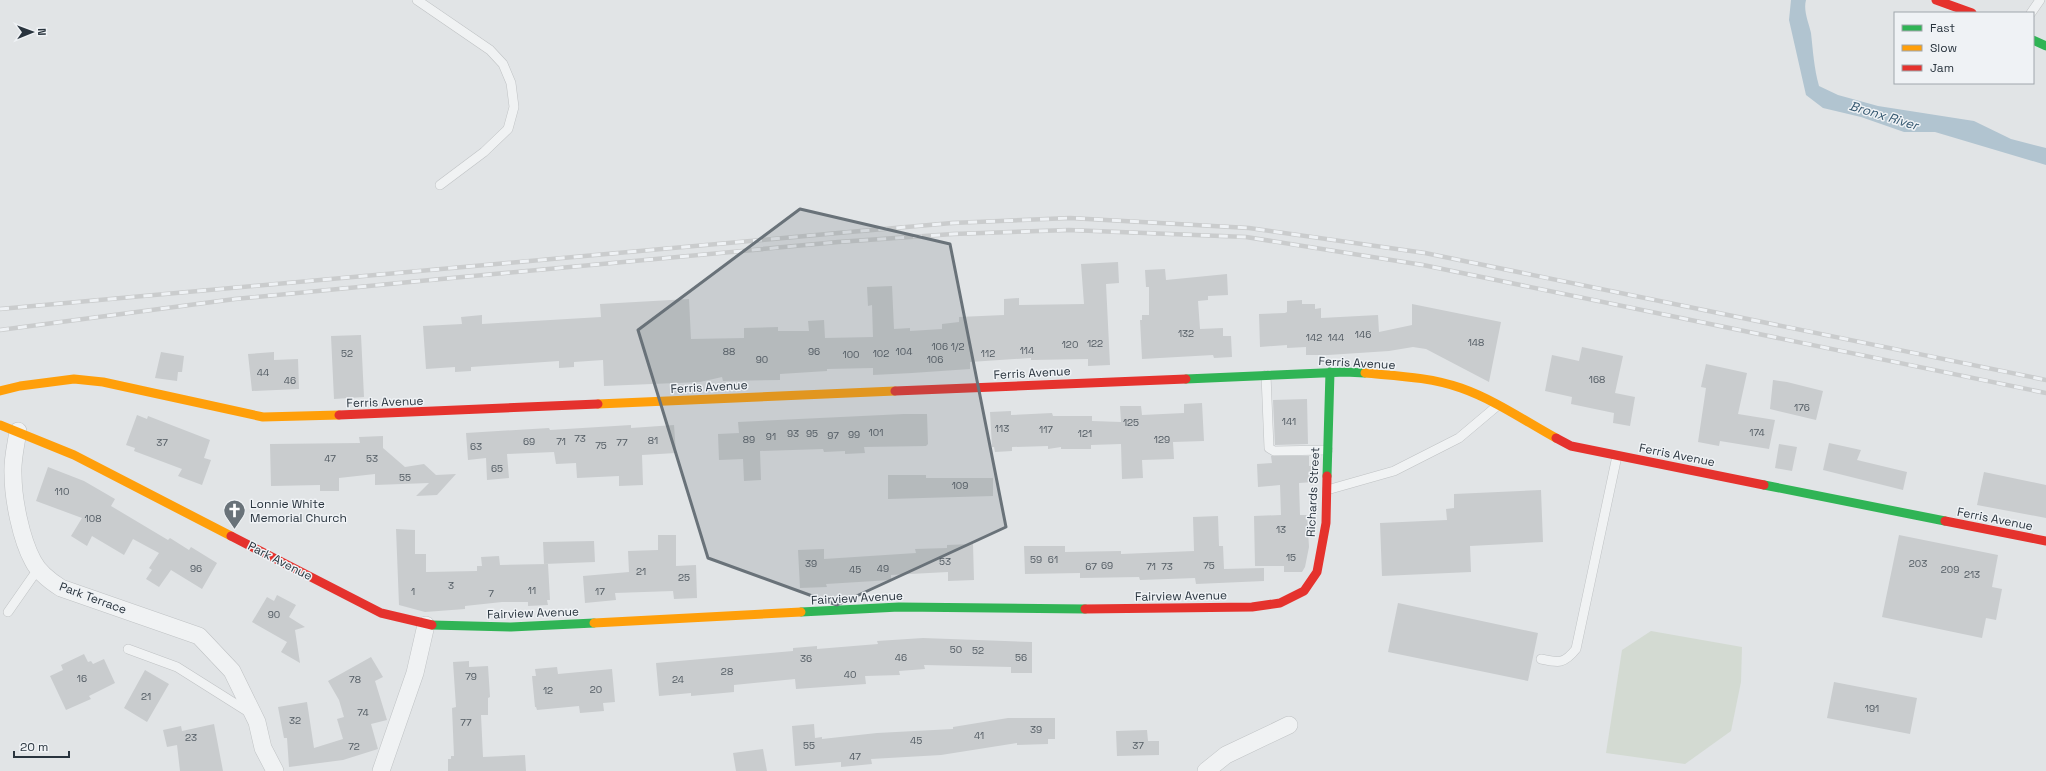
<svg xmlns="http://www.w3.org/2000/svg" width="2046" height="771" font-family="'Space Grotesk',sans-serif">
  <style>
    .green { fill: #d3dad2 }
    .water { fill: #b1c4d0 }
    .building { fill: #c9ccce }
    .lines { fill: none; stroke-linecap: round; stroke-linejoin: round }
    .lane-casing { stroke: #bfc2c4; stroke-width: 10 }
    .street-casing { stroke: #bfc2c4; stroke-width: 18 }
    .lane { stroke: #f0f2f3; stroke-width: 9 }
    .street { stroke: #f0f2f3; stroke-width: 17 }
    .fast { stroke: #30b455; stroke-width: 9 }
    .slow { stroke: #ff9f0a; stroke-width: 9 }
    .jam { stroke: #e5322d; stroke-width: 9 }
    .rail-casing { stroke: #cacccd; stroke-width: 4.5 }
    .rail { stroke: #eff2f5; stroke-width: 3; stroke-dasharray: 9; stroke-linecap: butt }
    .marked { fill: #697279; fill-opacity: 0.2; stroke: #697279; stroke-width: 3; stroke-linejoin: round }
    .labels { text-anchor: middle; stroke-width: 3; stroke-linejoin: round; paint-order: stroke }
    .number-label { font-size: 10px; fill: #525b63 }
    .street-label { font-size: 12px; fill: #29343e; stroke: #eff2f5 }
    .poi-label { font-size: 12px; fill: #29343e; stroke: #eff2f5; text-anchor: start }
    .water-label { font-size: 13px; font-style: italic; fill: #355870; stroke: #eff2f5 }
  </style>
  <rect width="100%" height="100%" fill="#e1e4e6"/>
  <path class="green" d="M1651 631 1742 647 1741 682 1731 731 1685 764 1606 753 1622 650Z"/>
  <path class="water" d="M1791 0H1806C1803 11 1809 23 1811 33 1813 51 1814 68 1819 86L1838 95 1878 106 1974 121 2011 139 2046 148V165L1935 132H1904L1861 117 1823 108 1806 95 1789 20Z"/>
  <path class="building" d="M1118 262 1119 283 1106 284 1110 365 1088 366V359L1031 360V358L970 362V369L912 373 873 375V368L827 369V371L780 374V380L723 381 722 377 700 382 604 386 603 360 574 362V367L559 368V361L471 367V371L455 372V367L426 369 423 326 462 324 461 317 482 315V324L601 317 600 304 689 299 691 339 744 338V328L778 327V331H809L808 321 824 320 825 338 873 337 872 305 868 306 867 287 892 286 894 329 910 328V331L942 329V324L959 322V317L1004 315V299L1019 298V305L1084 304 1081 264Z
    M1165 269 1166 280 1227 274 1228 295 1208 296V300L1198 301 1200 329 1223 328V336H1231L1232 357 1214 358 1213 355 1142 359 1140 320H1142V315H1149V287H1146L1145 270Z
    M1302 300V304H1315V309L1321 308V318L1378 315 1379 332 1412 325V304L1501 322 1489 382 1426 349 1413 347 1389 351 1328 355H1306V347L1287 348V345L1260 347 1259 314 1285 313 1287 312V301Z
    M361 335 364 397 334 399 331 336Z
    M1582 347 1623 356 1615 393 1635 397 1630 426 1613 423 1614 413 1571 404 1572 397 1545 391 1552 355 1579 361Z
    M161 352 184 356 182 372H178L177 381 155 378Z
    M274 352V360L298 359 299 389 252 391 248 354Z
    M1706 364 1747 373 1738 414 1775 420 1769 449 1720 441 1719 446 1698 442 1706 388 1701 387Z
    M1773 380 1787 382 1823 391 1816 420 1770 409Z
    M1307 399 1308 444 1275 445 1273 400Z
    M1202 403 1204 441 1173 442 1174 459 1142 460 1143 478 1122 479 1121 444 1091 445V449H1061V447L1048 449V446L1012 447V451L995 452 994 447H992L990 412 1011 411V415L1052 413 1053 416H1092V421L1121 422 1120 406H1141L1142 415 1184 413V404Z
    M904 414H927L928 444 926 446 864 447 865 453 845 454V451L824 452 823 449 760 451 761 480 744 481 743 459 719 460 718 434 739 433 738 422Z
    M137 415 147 419 148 416 210 440 204 458 211 460 202 485 178 476 182 469 134 451 135 448 126 445Z
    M631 425V428L674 425 676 453 642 455 643 485 619 486V476L577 478 576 463 556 464 554 452 507 454 509 478 487 480 486 458 468 460 466 433 549 428 550 430Z
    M383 436V448L405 467 424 464 436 475 456 474 437 495 416 496 429 483 375 485V474L339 478V491H320V485L271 486 270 444 360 443 359 437Z
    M1829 443 1861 450 1857 460 1907 472 1903 490 1823 470Z
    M1779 444 1797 447 1792 471 1775 468Z
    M1271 456H1309V466H1311L1313 482 1299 483 1300 515H1307L1309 547 1305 567 1302 572H1284V566H1255L1254 516 1281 515 1280 485 1258 487 1257 464 1272 463Z
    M48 467 84 481 115 499 111 506 168 540 170 538 189 550 191 547 217 563 202 589 171 570 159 587 146 579 152 570 149 568 159 553 133 539 124 555 92 536 87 546 71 536 82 518 36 501Z
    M1984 472 2046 485V518L1977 505Z
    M888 475H926V478H993V496L888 499Z
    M1541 490 1543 542 1470 546 1471 572 1382 576 1380 523 1447 520 1446 509 1454 508V494Z
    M1218 516 1219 546H1223L1224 569 1264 568V581L1196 584 1195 578 1140 580 1139 577 1080 578V573L1025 574 1024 546H1065V552L1121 551V554L1194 551 1193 517Z
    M396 529 415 530V554H426V572L477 571V566H482L481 557 499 556 500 565 548 564 550 600H547L548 605 528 606V602H502L465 606V609L425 612 399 605Z
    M658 535H676V566L696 565 697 598 674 599 673 591 615 593 616 600 585 603 583 576 629 572 628 551 658 550Z
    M1899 535 1998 555 1992 587 2002 589 1996 620 1986 618 1982 638 1882 617Z
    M594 541 595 562 544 564 543 542Z
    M973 544 974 580 948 581V572L891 575V580L826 584 827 587 800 588 798 550 824 549V559L916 553 915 549 947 548V545Z
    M277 595 296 605 289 617 305 627 295 630 300 663 281 652 287 642 252 622 267 597 274 601Z
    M1398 603 1538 633 1528 681 1388 652Z
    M923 638 1032 642V673H1011V667L924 665 925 669 899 671 900 675 865 676 866 684 796 689 795 679 734 685V692L691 696V693L659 696 656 663 793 651V648L817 646V649L878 644 877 641Z
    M84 654 88 662 91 661 93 664 104 659 115 683 89 696 91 699 66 710 50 676 63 670 61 665Z
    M371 657 383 677 375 681 387 720 371 724 378 749 343 760 289 767 287 738H284L278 707 307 702 314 748 343 739 337 719 344 717 339 700 328 681Z
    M469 661V667L488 666 490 697 488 698V715H481L483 757 525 755 526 771H448V759H451V756H454L452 708 456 707 453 662Z
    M557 667 558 674 612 669 615 702 603 703 604 711 580 713 579 706 537 710 536 707H535L532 676H536L535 669Z
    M145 670 169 684 147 722 124 708Z
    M1834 682 1917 698 1910 734 1827 718Z
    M1008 718H1055V739H1048V744L1017 745V743L941 755 871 759 872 764 841 767V762L795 766 792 726 814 724 815 738 822 737V739L877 733 953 729V727Z
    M214 724 223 771H180L177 745 167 747 163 730 181 726 182 731Z
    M1147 730 1148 741H1159V755L1117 756 1116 731Z
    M763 749 767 771H736L733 753Z"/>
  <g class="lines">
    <defs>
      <path id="lane" d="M417 0 490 50 503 64 511 83 514 107 508 129 484 152 440 185
        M2031 13 2040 0
        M1266 375 1269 448 1274 451 1328 450
        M1327 490 1394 471 1459 438 1497 406
        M8 612 38 569
        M128 649 177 667 250 713
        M1541 659C1559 663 1564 664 1576 649L1617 456"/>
      <path id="street" d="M18 431C16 445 12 460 13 474 13 499 21 539 33 561 39 573 50 581 61 588L199 636 232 671 257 722 263 748 275 771
        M381 771 415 673 426 625
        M1206 771 1226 755 1289 725"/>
    </defs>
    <use href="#lane" class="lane-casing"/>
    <use href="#street" class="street-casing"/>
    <use href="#lane" class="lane"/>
    <use href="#street" class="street"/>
    <path class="fast" d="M2033 40 2046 46
      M1186 379 1345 372 1365 373
      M1327 476 1330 372
      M1764 485 1945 521
      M801 612 899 607 1085 609
      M432 625 511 627 594 623"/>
    <path class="slow" d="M1365 373C1397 376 1430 377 1461 388 1495 400 1525 421 1556 438
      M0 391 20 386 74 379 103 382 263 417 339 415
      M598 404 895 391
      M0 425 74 455 231 536
      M594 623 801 612"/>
    <path class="jam" d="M1936 0 1972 13
      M895 391 1186 379
      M339 415 598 404
      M1556 438 1571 446 1764 485
      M1945 521 2046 541
      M231 536 381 613 432 625
      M1085 609 1252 607 1280 603 1304 591 1317 572 1326 523 1327 476"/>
    <defs>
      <path id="rail" d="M0 309 838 233 952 223 1070 218 1249 228 1425 253 2046 380
        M0 330 235 299 420 281 838 242 953 234 1069 230 1246 237 1423 265 2046 393"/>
    </defs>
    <use href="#rail" class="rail-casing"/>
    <use href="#rail" class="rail"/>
  </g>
  <path class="marked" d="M800 209 950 244 1006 527 837 605 708 558 638 330Z"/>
  <defs>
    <symbol id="church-pin" viewBox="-11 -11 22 30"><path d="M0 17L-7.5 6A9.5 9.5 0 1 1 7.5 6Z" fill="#697279" stroke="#eff2f5"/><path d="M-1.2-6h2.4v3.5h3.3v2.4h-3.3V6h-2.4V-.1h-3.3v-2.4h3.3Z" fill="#fff"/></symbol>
  </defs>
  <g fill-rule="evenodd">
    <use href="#church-pin" x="222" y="498" width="25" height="34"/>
  </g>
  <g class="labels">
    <g class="number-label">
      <text x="1186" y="337">132</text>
      <text x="1363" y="338">146</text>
      <text x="1314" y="341">142</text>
      <text x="1336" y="341">144</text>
      <text x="1476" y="346">148</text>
      <text x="1095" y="347">122</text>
      <text x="1070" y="348">120</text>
      <text x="948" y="350">106 1/2</text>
      <text x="1027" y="354">114</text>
      <text x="729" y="355">88</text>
      <text x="814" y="355">96</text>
      <text x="904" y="355">104</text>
      <text x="347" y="357">52</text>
      <text x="881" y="357">102</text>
      <text x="988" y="357">112</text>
      <text x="851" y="358">100</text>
      <text x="762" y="363">90</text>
      <text x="935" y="363">106</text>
      <text x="263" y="376">44</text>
      <text x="1597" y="383">168</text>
      <text x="290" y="384">46</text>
      <text x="1802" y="411">176</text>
      <text x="1289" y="425">141</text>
      <text x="1131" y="426">125</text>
      <text x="1002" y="432">113</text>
      <text x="1046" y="433">117</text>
      <text x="876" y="436">101</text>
      <text x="1757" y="436">174</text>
      <text x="793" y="437">93</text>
      <text x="812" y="437">95</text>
      <text x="1085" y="437">121</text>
      <text x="854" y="438">99</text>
      <text x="833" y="439">97</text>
      <text x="771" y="440">91</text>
      <text x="580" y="442">73</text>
      <text x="749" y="443">89</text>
      <text x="1162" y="443">129</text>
      <text x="653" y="444">81</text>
      <text x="529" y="445">69</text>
      <text x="561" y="445">71</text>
      <text x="162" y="446">37</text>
      <text x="622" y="446">77</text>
      <text x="601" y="449">75</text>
      <text x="476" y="450">63</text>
      <text x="330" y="462">47</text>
      <text x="372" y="462">53</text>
      <text x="497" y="472">65</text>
      <text x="405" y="481">55</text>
      <text x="960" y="489">109</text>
      <text x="62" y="495">110</text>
      <text x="93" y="522">108</text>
      <text x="1281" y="533">13</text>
      <text x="1291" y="561">15</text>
      <text x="1036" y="563">59</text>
      <text x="1053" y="563">61</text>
      <text x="945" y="565">53</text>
      <text x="811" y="567">39</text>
      <text x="1918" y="567">203</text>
      <text x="1107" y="569">69</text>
      <text x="1209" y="569">75</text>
      <text x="1091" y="570">67</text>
      <text x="1151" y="570">71</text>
      <text x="1167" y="570">73</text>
      <text x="196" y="572">96</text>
      <text x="883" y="572">49</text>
      <text x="855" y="573">45</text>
      <text x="1950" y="573">209</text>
      <text x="641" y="575">21</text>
      <text x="1972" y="578">213</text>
      <text x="684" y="581">25</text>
      <text x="451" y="589">3</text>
      <text x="532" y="594">11</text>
      <text x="413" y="595">1</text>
      <text x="600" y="595">17</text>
      <text x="491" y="597">7</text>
      <text x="274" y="618">90</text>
      <text x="956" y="653">50</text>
      <text x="978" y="654">52</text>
      <text x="901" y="661">46</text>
      <text x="1021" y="661">56</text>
      <text x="806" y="662">36</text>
      <text x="727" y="675">28</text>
      <text x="850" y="678">40</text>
      <text x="471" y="680">79</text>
      <text x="82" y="682">16</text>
      <text x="355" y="683">78</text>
      <text x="678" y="683">24</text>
      <text x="596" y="693">20</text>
      <text x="548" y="694">12</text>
      <text x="146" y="700">21</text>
      <text x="1872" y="712">191</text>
      <text x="363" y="716">74</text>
      <text x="295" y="724">32</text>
      <text x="466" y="726">77</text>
      <text x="1036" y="733">39</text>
      <text x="979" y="739">41</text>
      <text x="191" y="741">23</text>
      <text x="916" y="744">45</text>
      <text x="809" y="749">55</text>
      <text x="1138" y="749">37</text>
      <text x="354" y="750">72</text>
      <text x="855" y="760">47</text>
    </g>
    <g class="street-label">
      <text transform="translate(1357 363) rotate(3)" y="4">Ferris Avenue</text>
      <text transform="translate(1032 373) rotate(-3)" y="4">Ferris Avenue</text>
      <text transform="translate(709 387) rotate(-3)" y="4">Ferris Avenue</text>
      <text transform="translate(385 402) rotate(-2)" y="4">Ferris Avenue</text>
      <text transform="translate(1677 455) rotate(11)" y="4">Ferris Avenue</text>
      <text transform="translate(1313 492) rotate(-87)" y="4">Richards Street</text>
      <text transform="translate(1995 519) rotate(11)" y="4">Ferris Avenue</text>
      <text transform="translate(280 561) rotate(27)" y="4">Park Avenue</text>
      <text transform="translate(1181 596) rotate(-1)" y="4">Fairview Avenue</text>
      <text transform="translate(93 598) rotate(20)" y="4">Park Terrace</text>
      <text transform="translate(857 598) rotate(-3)" y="4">Fairview Avenue</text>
      <text transform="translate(533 613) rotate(-2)" y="4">Fairview Avenue</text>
    </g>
    <g class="poi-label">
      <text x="250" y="508">Lonnie White<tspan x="250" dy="14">Memorial Church</tspan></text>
    </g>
    <g class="water-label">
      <text transform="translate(1884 115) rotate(17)" y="5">Bronx River</text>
    </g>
  </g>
  <rect x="1894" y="12" width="140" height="72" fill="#eff2f5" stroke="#a0a6ac"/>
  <rect x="1902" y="25" width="20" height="6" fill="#30b455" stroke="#a0a6ac"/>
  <text x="1930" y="32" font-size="12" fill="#29343e">Fast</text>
  <rect x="1902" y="45" width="20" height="6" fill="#ff9f0a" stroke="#a0a6ac"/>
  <text x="1930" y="52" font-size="12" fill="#29343e">Slow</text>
  <rect x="1902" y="65" width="20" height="6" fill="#e5322d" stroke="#a0a6ac"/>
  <text x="1930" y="72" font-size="12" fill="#29343e">Jam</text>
  <g transform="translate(32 32) rotate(89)" stroke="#eff2f5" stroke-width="3" paint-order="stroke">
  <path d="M0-3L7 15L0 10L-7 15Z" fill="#29343e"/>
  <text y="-6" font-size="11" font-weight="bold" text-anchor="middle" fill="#29343e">N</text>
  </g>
  <path d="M14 751v6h55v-6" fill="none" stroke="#29343e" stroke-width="2"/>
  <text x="20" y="751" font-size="12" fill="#29343e" stroke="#eff2f5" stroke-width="3" paint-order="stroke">20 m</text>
</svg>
